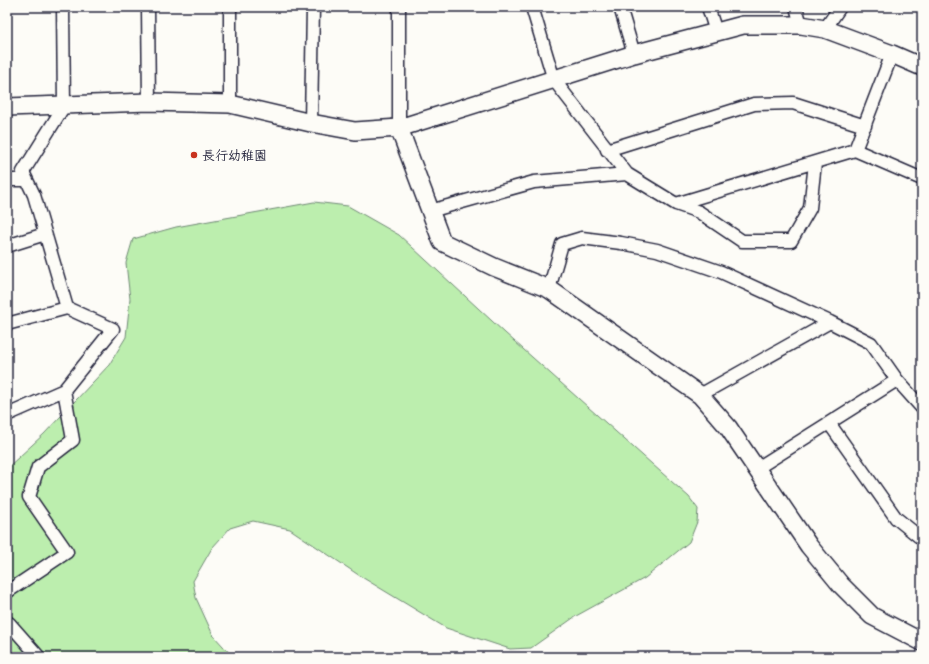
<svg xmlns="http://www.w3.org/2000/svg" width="929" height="664" font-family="Mynerve,'Klee One',sans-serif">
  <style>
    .green { fill: #bceeae; stroke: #6f8874 }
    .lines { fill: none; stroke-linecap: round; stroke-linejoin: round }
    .street-casing { stroke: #22223b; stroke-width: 15 }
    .secondary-casing { stroke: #22223b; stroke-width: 20 }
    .street { stroke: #fdfcf7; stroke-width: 12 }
    .secondary { stroke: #fdfcf7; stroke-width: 17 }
    .poi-dot { fill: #c8321e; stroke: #fdfcf7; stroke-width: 1.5 }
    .labels { text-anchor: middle; stroke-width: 3.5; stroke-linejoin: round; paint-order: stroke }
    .poi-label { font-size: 13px; font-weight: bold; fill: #22223b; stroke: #fdfcf7; text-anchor: start }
  </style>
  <rect width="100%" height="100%" fill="#fdfcf7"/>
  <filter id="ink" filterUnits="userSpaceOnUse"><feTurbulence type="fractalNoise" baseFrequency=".025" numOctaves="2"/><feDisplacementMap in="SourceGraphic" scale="8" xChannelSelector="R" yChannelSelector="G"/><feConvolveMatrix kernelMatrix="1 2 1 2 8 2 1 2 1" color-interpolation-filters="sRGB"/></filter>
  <g filter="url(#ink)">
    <path class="green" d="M314 202 348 206 399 235 505 333 689 497 698 509 697 522 689 542 645 578 576 616 531 648 510 649 446 628 360 576 290 529 253 521 230 528 212 548 193 581 196 598 213 635 233 657H7V468L44 434 109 365 126 337 130 299 126 263 133 239 176 227Z"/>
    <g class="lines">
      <defs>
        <path id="street" d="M63 7 64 106 23 172 34 195 67 308
          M148 7 149 102
          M532 7 554 80 627 174 676 204 855 150 922 179
          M620 7 634 54
          M708 7 716 32
          M796 7 801 25
          M825 29 840 7
          M230 104V7
          M311 123 313 7
          M399 128V7
          M607 150 754 104 793 103 865 126
          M855 150 892 54
          M7 180H26
          M676 204 699 212 742 241H791L810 208 815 163
          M430 211 534 182 627 174
          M7 246 45 234
          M549 289 562 244 582 238 621 243 657 250 721 272 830 322 871 343 897 380 922 408
          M7 324 67 308 113 329 64 390 73 440 38 467 29 497 67 552 7 592
          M700 395 830 322
          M7 415 64 390
          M829 423 896 518 922 539
          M756 469 897 380
          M7 625 9 623 39 657"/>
        <path id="secondary" d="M7 107 149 102 230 104 311 123 355 131 399 128 634 54 743 25H801L825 29 892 54 922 67
          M399 128 442 242 494 267 549 289 700 395 728 427 809 546 841 585 872 616 922 642"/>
      </defs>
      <use href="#street" class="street-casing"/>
      <use href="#secondary" class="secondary-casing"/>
      <use href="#street" class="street"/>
      <use href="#secondary" class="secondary"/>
    </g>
  </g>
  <circle class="poi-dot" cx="194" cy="155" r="4"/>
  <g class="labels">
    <g class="poi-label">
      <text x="202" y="160">長行幼稚園</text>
    </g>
  </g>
  <rect width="929" height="664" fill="none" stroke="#fdfcf7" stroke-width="24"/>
  <rect x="12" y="12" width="905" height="640" fill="none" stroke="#22223b" stroke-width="1.5" filter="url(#ink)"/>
</svg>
